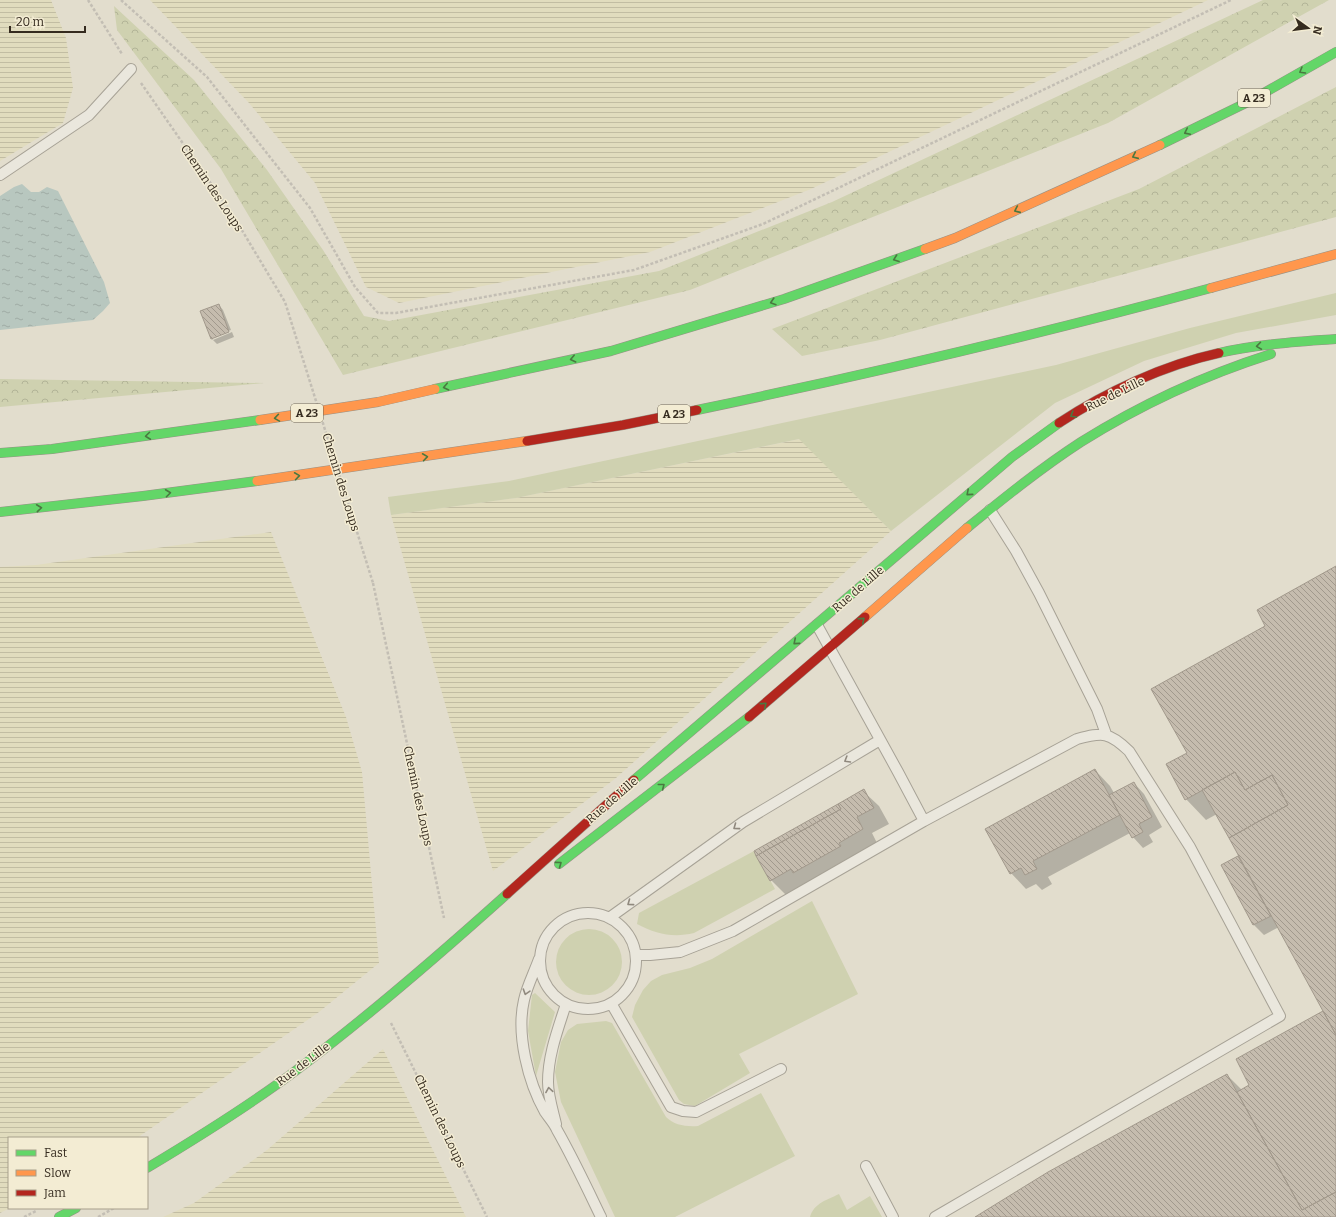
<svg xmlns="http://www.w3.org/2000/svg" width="1336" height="1217" font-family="Bitter,serif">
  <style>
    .farmland { fill: url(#farmland-rules) }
    .green { fill: #cfd1b0 }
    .forest { fill: url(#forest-crowns) }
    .water { fill: url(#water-ripples) }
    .shadow { fill: #0003 }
    .building { fill: url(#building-back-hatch); stroke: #a2998c }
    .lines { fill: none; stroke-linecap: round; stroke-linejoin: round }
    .lane-casing { stroke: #a7a296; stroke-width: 12 }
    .fast-casing { stroke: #979186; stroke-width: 10 }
    .slow-casing { stroke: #979186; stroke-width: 10 }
    .jam-casing { stroke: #979186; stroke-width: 10 }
    .path { stroke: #c3beb4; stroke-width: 2.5; stroke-dasharray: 3 2; stroke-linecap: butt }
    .lane { stroke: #eae7dd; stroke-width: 10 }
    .fast { stroke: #63d668; stroke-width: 9 }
    .slow { stroke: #ff974d; stroke-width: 9 }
    .jam { stroke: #b3261e; stroke-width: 9 }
    .path-bridge { stroke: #c3beb4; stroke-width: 2.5; stroke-dasharray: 3 2; stroke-linecap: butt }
    .oneway { stroke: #4a7840 }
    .oneway2 { stroke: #90897e }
    .labels { text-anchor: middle; stroke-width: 3; stroke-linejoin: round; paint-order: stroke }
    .shield { fill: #f3ecd3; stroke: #6e6555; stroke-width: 1 }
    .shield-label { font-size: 11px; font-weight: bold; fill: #352b1f }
    .street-label { font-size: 12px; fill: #352b1f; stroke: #f3ecd3 }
  </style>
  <defs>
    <pattern id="farmland-rules" width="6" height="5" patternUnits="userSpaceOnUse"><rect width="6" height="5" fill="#e1dcbe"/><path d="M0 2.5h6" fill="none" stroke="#c2bda3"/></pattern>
    <pattern id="forest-crowns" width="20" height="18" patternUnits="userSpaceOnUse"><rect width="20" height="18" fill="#cfd1b0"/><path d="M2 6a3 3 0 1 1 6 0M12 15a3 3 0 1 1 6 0" fill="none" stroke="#b2b497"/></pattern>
    <pattern id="water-ripples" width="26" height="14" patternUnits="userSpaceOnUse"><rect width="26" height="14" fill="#b8c7bf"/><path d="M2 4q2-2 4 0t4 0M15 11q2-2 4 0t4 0" fill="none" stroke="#9faba4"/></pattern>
    <pattern id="building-back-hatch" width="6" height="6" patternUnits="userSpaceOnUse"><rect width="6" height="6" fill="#c5bcae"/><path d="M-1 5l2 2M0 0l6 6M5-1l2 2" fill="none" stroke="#a1998d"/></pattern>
  </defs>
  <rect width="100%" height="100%" fill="#e2ddcd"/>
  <path class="farmland" d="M0 0H51L66 38 73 88 63 123 0 161Z
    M150 0H1208L811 189 650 252 399 303 366 287 315 183 249 103Z
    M800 439 891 531 616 778 493 871 391 515 516 498Z
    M271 532 346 717 362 772 379 963 319 1012 137 1138H9V1208H10L0 1213V567L36 565Z
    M383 1049 466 1217H163L194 1203 267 1150Z"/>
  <path class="green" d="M1336 293V315L1236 333 1144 361 1055 403 891 531 799 439 516 498 391 515 388 497 509 481 1056 365 1190 328Z
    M754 851 775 889 694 933C673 938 656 934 637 924L639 913Z
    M812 901 858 994 739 1054 750 1073 695 1106 684 1104 679 1100 632 1017 635 1005 643 990 651 981 662 975 690 968 712 959Z
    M556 962a33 33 0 1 1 66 0a33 33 0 1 1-66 0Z
    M535 993 555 1012 536 1076 528 1031 532 995Z
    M606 1021 612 1023 666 1117C674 1125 686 1127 698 1126L761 1093 795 1156 675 1217H615L561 1102 555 1072 561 1042 568 1030 577 1024Z
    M839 1194 847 1210 870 1196 882 1217H810C814 1203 827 1200 839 1194Z"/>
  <path class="forest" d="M1263 0H1329L1108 123 690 290 343 375 221 169 117 30 114 6 194 80 267 170 323 250 364 316 389 321 659 271 832 202Z
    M1336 87V217L880 340 802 356 772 329 1139 189Z
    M0 379 264 383 0 407Z"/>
  <path class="water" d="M22 184 31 192H39L47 187 58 191 104 282 110 303 103 311 93 320 0 330V196L14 187Z"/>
  <path class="shadow" d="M219 305 223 310 231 330 213 337V340L232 332 234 337 217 344 212 339 202 311Z
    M1336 568V1217H976L1227 1075 1242 1090 1251 1085 1325 1012 1279 927 1264 935 1254 925 1222 866 1240 856 1217 814 1206 820 1186 799 1188 753 1267 627Z
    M1095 770 1110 786 1114 793 1134 783 1144 794 1162 827 1149 835 1153 842 1143 848 1133 837 1130 833 1048 877 1052 884 1042 890 1036 884 1026 889 1011 873Z
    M863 791 879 806 889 824 872 833 878 845 787 896 771 880Z"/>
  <path class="building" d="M219 304 229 332 211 339 200 311Z
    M1336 566V1035L1229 838 1288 805 1272 775 1245 790 1235 772 1185 800 1166 764 1187 753 1151 689 1265 626 1257 610Z
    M1095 769 1120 815 1033 861 1037 869 1025 875 1021 868 1010 874 985 829Z
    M1235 772 1245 790 1272 775 1288 805 1229 838 1202 790Z
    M1134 782 1152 817 1139 824 1143 832 1132 838 1109 795Z
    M864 789 874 808 857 817 863 829 839 843 841 846 793 873 791 869 770 881 756 856 841 809 838 804Z
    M838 804 841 809 756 856 754 851Z
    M1238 856 1271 916 1253 925 1221 865Z
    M1323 1011 1336 1035V1192L1302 1210 1237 1092 1249 1085 1236 1059Z
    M1227 1074 1302 1210 1336 1192V1217H975L1048 1172Z"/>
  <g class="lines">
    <defs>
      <path id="lane" d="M0 175 89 115 131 69
        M990 510 1016 551 1039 593 1097 709 1106 734
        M817 625 898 772 924 821
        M540 961a48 48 0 1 1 96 0a48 48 0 1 1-96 0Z
        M609 918 743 822 880 740
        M636 955H650L680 952 733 931 924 821 1077 739C1103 732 1109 732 1129 751L1190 847 1280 1016 935 1217
        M539 959C534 973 527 986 524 1000 516 1034 528 1082 545 1112 549 1118 554 1123 557 1130 573 1158 587 1188 601 1217
        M611 1003 671 1107 683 1111 696 1112 781 1069
        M556 1124C553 1111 548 1096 548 1082 548 1055 558 1029 566 1004
        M866 1166 893 1217"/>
      <path id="fast" d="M1160 145 1248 102 1336 52
        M1219 353C1258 344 1297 342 1336 339
        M435 389 611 351 784 299 925 249
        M697 410C869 374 1041 334 1211 288
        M0 453 52 449 260 420
        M0 512 143 496 257 481
        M967 528C1004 498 1041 468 1081 442 1140 405 1205 375 1271 354
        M634 780 1012 457 1059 423
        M559 864 749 717
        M147 1168C197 1138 247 1107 294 1072 368 1017 438 956 507 894
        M59 1217 76 1208"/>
      <path id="slow" d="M925 249 955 238 1160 145
        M1211 288 1336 254
        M260 420 378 402 435 389
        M257 481 527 441
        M865 617 967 528"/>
      <path id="jam" d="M1059 423C1106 392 1164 365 1219 353
        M527 441 623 425 697 410
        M749 717 865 617
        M507 894 634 780"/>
    </defs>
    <use href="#lane" class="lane-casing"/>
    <use href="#fast" class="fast-casing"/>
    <use href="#slow" class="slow-casing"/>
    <use href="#jam" class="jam-casing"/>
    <path class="path" d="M88 0 122 54
      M121 0 207 77 310 208 355 287 378 313H396L634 270 763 224 1231 0
      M141 83 234 217
      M373 583 444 918
      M391 1023 487 1217
      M24 1217 36 1211
      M98 1217 114 1208"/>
    <use href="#lane" class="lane"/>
    <use href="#fast" class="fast"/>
    <use href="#slow" class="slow"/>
    <use href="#jam" class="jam"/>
    <path class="path-bridge" d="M234 217 285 302 373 583"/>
  </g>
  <defs><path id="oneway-chevron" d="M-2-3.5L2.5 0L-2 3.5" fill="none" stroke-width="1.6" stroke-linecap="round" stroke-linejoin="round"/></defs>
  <g class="oneway">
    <use href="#oneway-chevron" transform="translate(1302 71) rotate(150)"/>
    <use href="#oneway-chevron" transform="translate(1187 132) rotate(154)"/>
    <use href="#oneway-chevron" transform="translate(1135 156) rotate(156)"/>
    <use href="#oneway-chevron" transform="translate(1017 210) rotate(156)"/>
    <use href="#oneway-chevron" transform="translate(896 259) rotate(160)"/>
    <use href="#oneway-chevron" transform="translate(773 302) rotate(163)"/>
    <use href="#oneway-chevron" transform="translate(1259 346) rotate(172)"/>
    <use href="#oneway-chevron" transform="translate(573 359) rotate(167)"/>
    <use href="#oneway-chevron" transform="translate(446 387) rotate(168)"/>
    <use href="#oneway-chevron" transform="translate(1073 415) rotate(149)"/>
    <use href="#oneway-chevron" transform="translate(277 418) rotate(171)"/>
    <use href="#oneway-chevron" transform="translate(148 436) rotate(173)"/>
    <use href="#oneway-chevron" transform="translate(425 457) rotate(-8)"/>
    <use href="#oneway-chevron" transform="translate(297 476) rotate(-8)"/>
    <use href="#oneway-chevron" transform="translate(168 493) rotate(-7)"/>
    <use href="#oneway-chevron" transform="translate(969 493) rotate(139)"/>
    <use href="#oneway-chevron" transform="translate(39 508) rotate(-6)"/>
    <use href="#oneway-chevron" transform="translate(862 620) rotate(-41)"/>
    <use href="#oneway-chevron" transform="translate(796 642) rotate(140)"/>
    <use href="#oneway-chevron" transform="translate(764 705) rotate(-40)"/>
    <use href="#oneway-chevron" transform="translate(662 786) rotate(-38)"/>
    <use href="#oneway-chevron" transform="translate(559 864) rotate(-37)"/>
  </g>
  <g class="oneway2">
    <use href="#oneway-chevron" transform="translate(847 760) rotate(149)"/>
    <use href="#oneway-chevron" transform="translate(736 827) rotate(144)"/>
    <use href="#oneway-chevron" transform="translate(630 903) rotate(144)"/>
    <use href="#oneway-chevron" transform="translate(526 992) rotate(108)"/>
    <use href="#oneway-chevron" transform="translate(549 1090) rotate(-99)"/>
  </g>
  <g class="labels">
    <g class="shield">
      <rect x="1238" y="89" width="32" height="18" rx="3"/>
      <rect x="291" y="404" width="32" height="18" rx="3"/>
      <rect x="658" y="405" width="32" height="18" rx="3"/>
    </g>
    <g class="shield-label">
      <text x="1254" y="102">A 23</text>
      <text x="307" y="417">A 23</text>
      <text x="674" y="418">A 23</text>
    </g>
    <g class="street-label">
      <text transform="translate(212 188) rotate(56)" y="4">Chemin des Loups</text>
      <text transform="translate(1115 394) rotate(-26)" y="4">Rue de Lille</text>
      <text transform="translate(341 482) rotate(73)" y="4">Chemin des Loups</text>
      <text transform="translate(858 589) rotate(-41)" y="4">Rue de Lille</text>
      <text transform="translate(418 796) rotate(78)" y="4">Chemin des Loups</text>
      <text transform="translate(612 800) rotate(-41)" y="4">Rue de Lille</text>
      <text transform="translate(303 1064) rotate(-37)" y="4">Rue de Lille</text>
      <text transform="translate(440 1121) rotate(64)" y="4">Chemin des Loups</text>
    </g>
  </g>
  <rect x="8" y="1137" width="140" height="72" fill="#f3ecd3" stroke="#a79f8b"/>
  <rect x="16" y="1150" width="20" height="6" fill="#63d668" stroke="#a79f8b"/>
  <text x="44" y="1157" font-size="12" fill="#352b1f">Fast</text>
  <rect x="16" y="1170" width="20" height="6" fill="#ff974d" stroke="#a79f8b"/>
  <text x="44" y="1177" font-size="12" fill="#352b1f">Slow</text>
  <rect x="16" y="1190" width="20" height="6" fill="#b3261e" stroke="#a79f8b"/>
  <text x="44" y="1197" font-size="12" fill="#352b1f">Jam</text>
  <g transform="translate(1308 28) rotate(104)" stroke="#f3ecd3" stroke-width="3" paint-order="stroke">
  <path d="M0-3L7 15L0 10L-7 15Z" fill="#352b1f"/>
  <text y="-6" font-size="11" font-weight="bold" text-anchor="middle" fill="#352b1f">N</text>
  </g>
  <path d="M10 26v6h75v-6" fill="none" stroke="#352b1f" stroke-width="2"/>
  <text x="16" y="26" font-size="12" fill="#352b1f" stroke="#f3ecd3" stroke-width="3" paint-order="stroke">20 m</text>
</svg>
